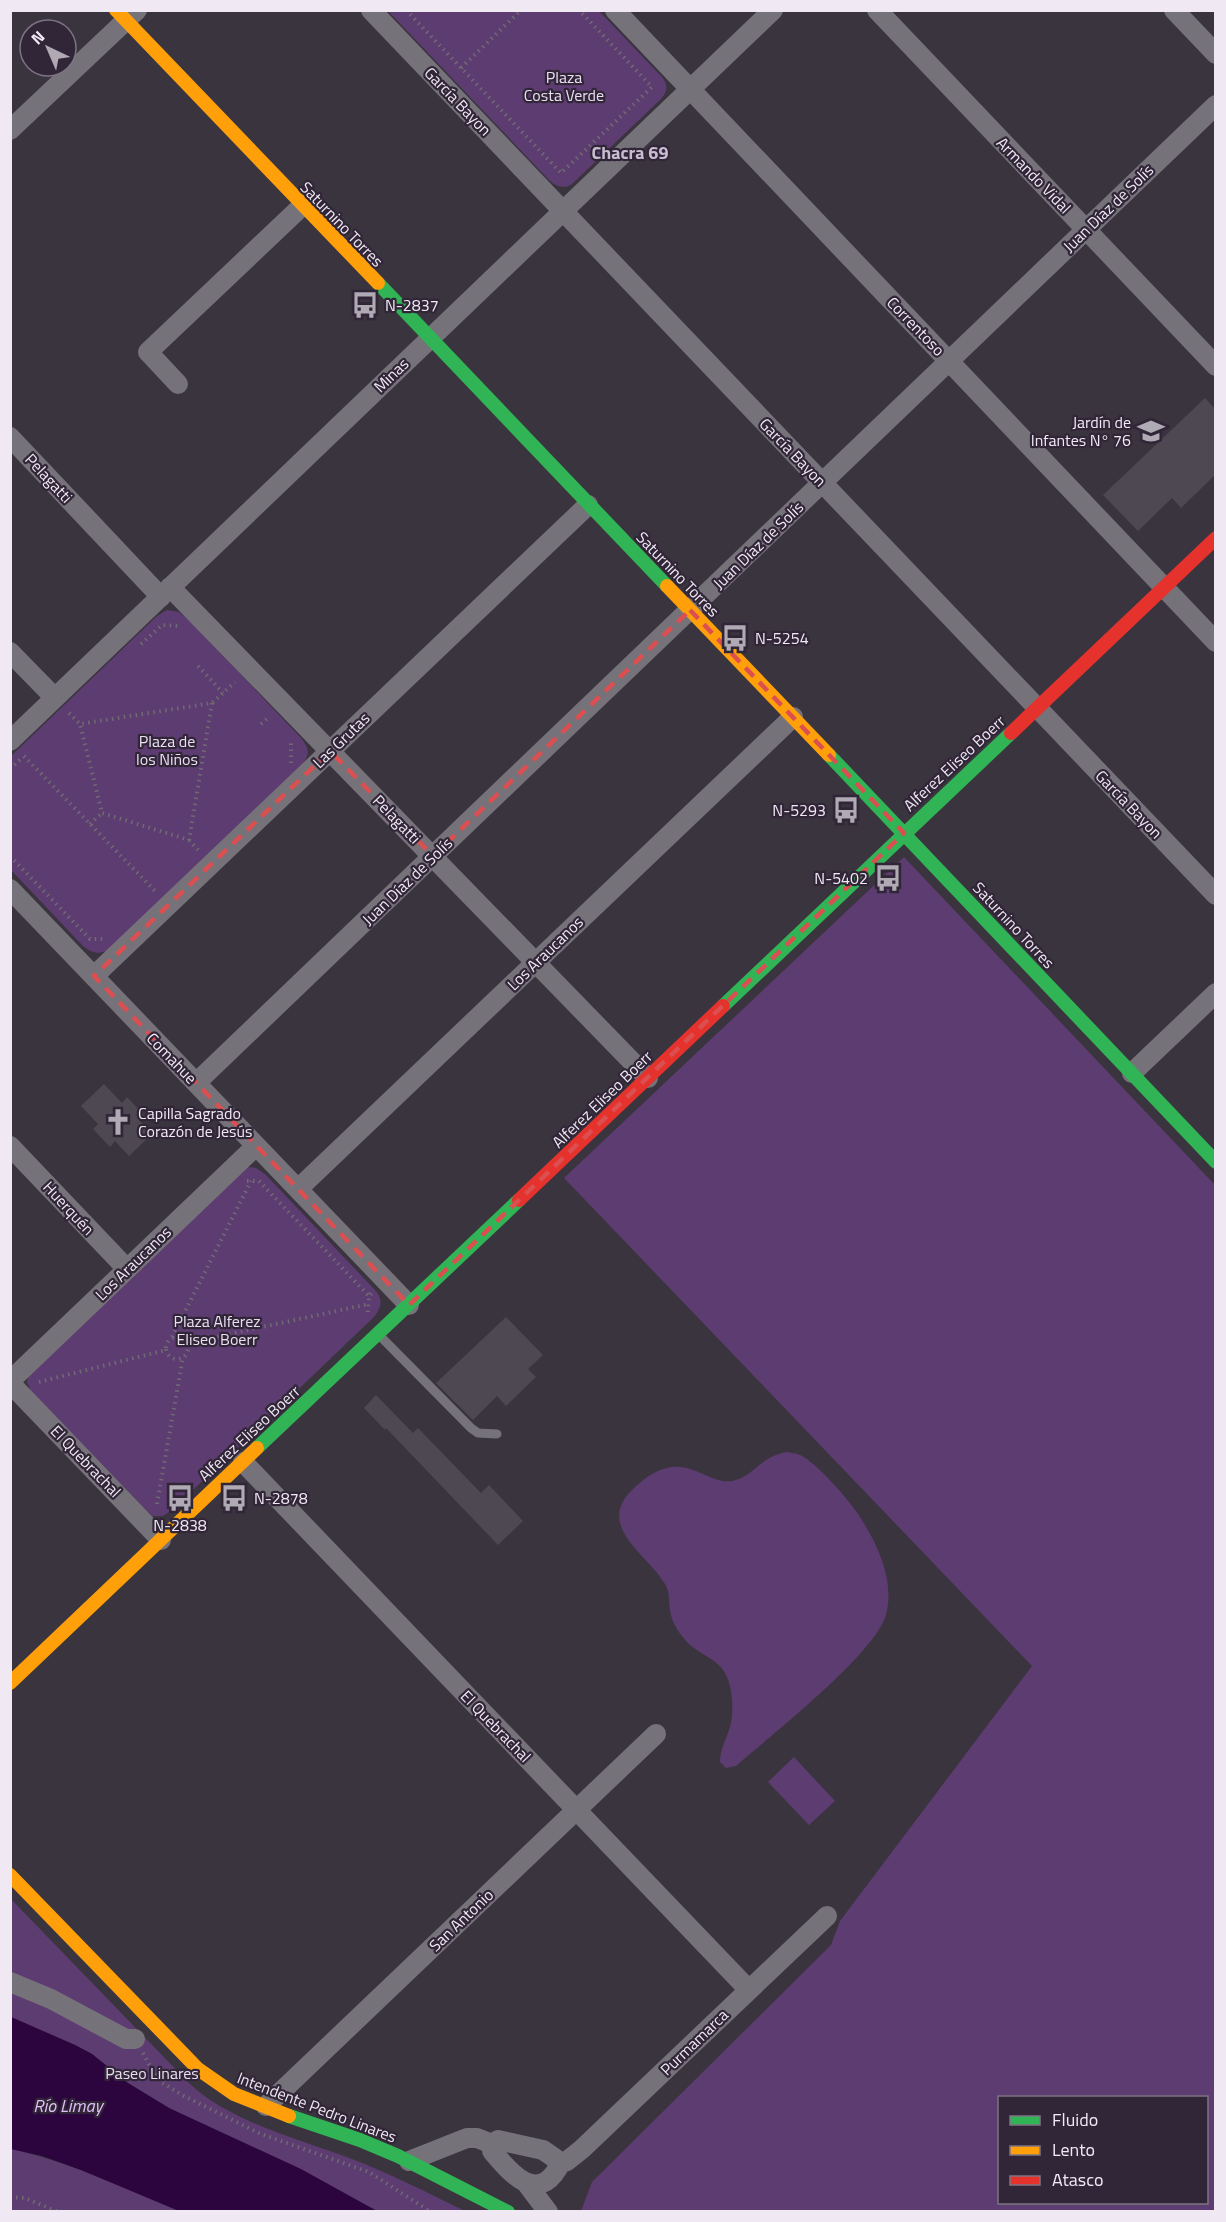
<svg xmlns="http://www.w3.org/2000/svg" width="1226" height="2222" font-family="'Titillium Web',sans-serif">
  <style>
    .green { fill: #5d3c71; fill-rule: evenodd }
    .water { fill: #2c053e }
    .building { fill: #4d4851 }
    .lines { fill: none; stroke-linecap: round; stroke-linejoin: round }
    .path { stroke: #706b73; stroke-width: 4; stroke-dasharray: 1.5 4.5; stroke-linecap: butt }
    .lane { stroke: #76727a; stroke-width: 9 }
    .street { stroke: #76727a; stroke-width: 20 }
    .fast { stroke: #30b455; stroke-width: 14 }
    .slow { stroke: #ff9f0a; stroke-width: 14 }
    .jam { stroke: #e5322d; stroke-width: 14 }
    .marked { fill: none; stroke: #db4f51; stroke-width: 4.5; stroke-dasharray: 12 8; stroke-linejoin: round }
    .labels { text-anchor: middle; stroke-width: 4.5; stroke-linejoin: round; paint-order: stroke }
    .park-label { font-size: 16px; fill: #eadff2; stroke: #312638 }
    .street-label { font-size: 16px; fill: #f0e9f4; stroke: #312638 }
    .poi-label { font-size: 16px; fill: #f0e9f4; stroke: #312638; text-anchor: start }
    .neighbourhood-label { font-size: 18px; font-weight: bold; fill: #c9bbd2; stroke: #312638 }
    .water-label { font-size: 18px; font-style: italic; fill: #e1bff7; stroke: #312638 }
  </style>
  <rect width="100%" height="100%" fill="#3a343e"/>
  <path class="green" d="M388 11H599L662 77C668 85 668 91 661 99L572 184C564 189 557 187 550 181Z
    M167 610 179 612 189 620 301 738C308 747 311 753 303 763L109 950C98 955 92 953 83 946L11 870V756L157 616Z
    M904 857 1215 1185V2211H581L592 2182 831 1945 840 1921 1032 1666 564 1178ZM1000 2098H1206V2202H1000Z
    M250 1167 256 1168 266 1175 375 1290C383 1299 382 1307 374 1317L172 1510 163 1516H152L31 1391 27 1382 28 1377 245 1168Z
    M787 1452C791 1453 796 1453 800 1455 815 1461 851 1502 860 1517 878 1545 895 1581 886 1615 874 1655 770 1736 736 1766L726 1768 720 1762C720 1749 726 1740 730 1727 734 1712 733 1687 725 1673 718 1659 698 1654 687 1642 680 1634 673 1625 671 1615 668 1604 671 1594 665 1584 648 1555 595 1526 632 1490 643 1479 655 1470 671 1467 695 1464 712 1484 732 1481 753 1478 760 1456 787 1452Z
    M794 1757 835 1801 809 1825 768 1782Z
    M10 1898 189 2083C228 2121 301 2140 352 2159 391 2174 428 2193 465 2211H377L169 2108 128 2083 92 2054 75 2045 11 2017Z
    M11 2149C69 2162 124 2187 179 2211L11 2212Z"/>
  <path class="water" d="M11 2017 75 2045 92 2054 128 2083 169 2108 301 2169 377 2211H179L81 2170 42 2156 11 2149Z"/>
  <path class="building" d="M1205 398 1215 409V475L1181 508 1172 498 1138 531 1103 495Z
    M104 1084 122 1103 127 1097 144 1115 139 1120 152 1134 129 1156 115 1141 110 1147 93 1129 98 1124 81 1106Z
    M506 1317 543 1355 528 1369 536 1377 506 1406 497 1396 473 1420 436 1383Z
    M376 1395 413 1433 418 1428 481 1493 489 1485 523 1521 498 1545 386 1428 385 1430 364 1408Z"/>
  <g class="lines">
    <path class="path" d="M406 10 561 173 652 87 579 10
      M461 68 521 10
      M141 644 162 625 180 626
      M198 666 223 693
      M212 703 189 840 102 813 80 724 212 703 235 682
      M69 713 80 724
      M261 724 269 717
      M24 756 156 892
      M291 763V741
      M10 769 23 757
      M90 824 102 813
      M189 840 199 851
      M10 856 90 939H106
      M247 1181H259L369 1296
      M368 1312 369 1296 373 1292
      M166 1348a11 11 0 1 1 22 0a11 11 0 1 1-22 0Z
      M172 1337 251 1181
      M188 1343 369 1304
      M39 1382 166 1350
      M157 1504 183 1357
      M143 2053 153 2072 161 2082 182 2095 261 2134 369 2172 431 2212
      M10 2197 25 2198 58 2212"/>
    <path class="lane" d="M380 1336 471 1428 478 1433 497 1434"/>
    <path class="street" d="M371 10 1216 895
      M615 10 1216 642
      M877 10 1216 366
      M1174 10 1216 54
      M10 130 137 10
      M178 384 148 352 302 206
      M10 437 161 597
      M170 587 648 1078
      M10 652 55 698
      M10 741 773 10
      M10 889 409 1305
      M94 976 588 505
      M1132 1073 1216 993
      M196 1083 1216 105
      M10 1146 127 1269
      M298 1189 793 717
      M10 1381 256 1146
      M10 1383 161 1540
      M243 1462 749 1990
      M10 1982 51 1999 126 2039H135
      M266 2106 656 1734
      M498 2140 543 2150 556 2159 558 2168C536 2205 509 2171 492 2151V2144Z
      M409 2161 467 2138H477L492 2144
      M558 2164 567 2161 582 2149 827 1916
      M527 2184 548 2212"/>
    <path class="fast" d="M378 283 667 586
      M829 755 1216 1162
      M723 1006 1011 733
      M257 1448 519 1200
      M289 2116 360 2140 398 2156 508 2212"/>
    <path class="slow" d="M116 10 378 283
      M667 586 829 755
      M10 1683 257 1448
      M10 1875 198 2069 234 2094 289 2116"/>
    <path class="jam" d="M1011 733 1216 538
      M519 1200 723 1006"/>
  </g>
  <path class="marked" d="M690 610 904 833 409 1305 94 976 330 751 433 856Z"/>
  <defs>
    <symbol id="bus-bare" viewBox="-9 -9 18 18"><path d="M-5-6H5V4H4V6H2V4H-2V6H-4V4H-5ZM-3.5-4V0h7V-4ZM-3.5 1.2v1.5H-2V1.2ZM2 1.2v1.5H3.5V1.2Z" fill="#b0aab4" stroke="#312638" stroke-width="2.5" paint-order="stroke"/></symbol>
    <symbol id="school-bare" viewBox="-9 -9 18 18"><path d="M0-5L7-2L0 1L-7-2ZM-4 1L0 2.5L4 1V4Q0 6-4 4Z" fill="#b0aab4" stroke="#312638" stroke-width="2.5" paint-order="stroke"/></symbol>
    <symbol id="church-bare" viewBox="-9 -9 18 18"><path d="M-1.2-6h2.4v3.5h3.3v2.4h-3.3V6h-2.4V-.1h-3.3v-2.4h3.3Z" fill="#b0aab4" stroke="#312638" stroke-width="2.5" paint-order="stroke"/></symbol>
  </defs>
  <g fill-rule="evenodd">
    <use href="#bus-bare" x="346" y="286" width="38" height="38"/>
    <use href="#school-bare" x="1132" y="412" width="38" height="38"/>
    <use href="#bus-bare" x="716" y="619" width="38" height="38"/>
    <use href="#bus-bare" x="827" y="791" width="38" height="38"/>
    <use href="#bus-bare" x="869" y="859" width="38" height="38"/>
    <use href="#church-bare" x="99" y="1103" width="38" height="38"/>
    <use href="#bus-bare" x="161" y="1479" width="38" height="38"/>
    <use href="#bus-bare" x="215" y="1479" width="38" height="38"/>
  </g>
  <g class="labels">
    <g class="park-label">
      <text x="564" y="83">Plaza<tspan x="564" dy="18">Costa Verde</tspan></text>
      <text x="167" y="747">Plaza de<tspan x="167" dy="18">los Niños</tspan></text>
      <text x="217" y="1327">Plaza Alferez<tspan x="217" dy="18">Eliseo Boerr</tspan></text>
      <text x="152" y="2079">Paseo Linares</text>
    </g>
    <g class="street-label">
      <text transform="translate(458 101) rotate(46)" y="6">García Bayon</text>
      <text transform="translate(1034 175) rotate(46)" y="6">Armando Vidal</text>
      <text transform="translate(1108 208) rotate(-44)" y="6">Juan Díaz de Solís</text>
      <text transform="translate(342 224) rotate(46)" y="6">Saturnino Torres</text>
      <text transform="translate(916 326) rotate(46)" y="6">Correntoso</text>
      <text transform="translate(391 375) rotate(-44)" y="6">Minas</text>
      <text transform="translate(793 452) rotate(46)" y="6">García Bayon</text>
      <text transform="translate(49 478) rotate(47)" y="6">Pelagatti</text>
      <text transform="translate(758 545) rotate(-44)" y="6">Juan Díaz de Solís</text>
      <text transform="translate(678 574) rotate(46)" y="6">Saturnino Torres</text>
      <text transform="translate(341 740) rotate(-44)" y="6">Las Grutas</text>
      <text transform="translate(954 763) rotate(-43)" y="6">Alferez Eliseo Boerr</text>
      <text transform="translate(1129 804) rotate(46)" y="6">García Bayon</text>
      <text transform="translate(397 819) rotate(46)" y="6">Pelagatti</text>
      <text transform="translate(407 881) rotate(-44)" y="6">Juan Díaz de Solís</text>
      <text transform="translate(1014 925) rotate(47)" y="6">Saturnino Torres</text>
      <text transform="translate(545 953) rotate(-44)" y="6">Los Araucanos</text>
      <text transform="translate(172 1058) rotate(46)" y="6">Comahue</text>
      <text transform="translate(602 1099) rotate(-44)" y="6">Alferez Eliseo Boerr</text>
      <text transform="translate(69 1208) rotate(47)" y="6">Huerquén</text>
      <text transform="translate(133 1263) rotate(-44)" y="6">Los Araucanos</text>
      <text transform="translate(249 1433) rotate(-43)" y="6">Alferez Eliseo Boerr</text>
      <text transform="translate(86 1461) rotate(46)" y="6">El Quebrachal</text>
      <text transform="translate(496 1726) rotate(46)" y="6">El Quebrachal</text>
      <text transform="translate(461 1920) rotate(-44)" y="6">San Antonio</text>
      <text transform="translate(694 2042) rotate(-44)" y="6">Purmamarca</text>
      <text transform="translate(317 2107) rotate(21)" y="6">Intendente Pedro Linares</text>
    </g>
    <g class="poi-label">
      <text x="385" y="311">N-2837</text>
      <text x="1131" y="428" text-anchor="end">Jardín de<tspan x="1131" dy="18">Infantes N° 76</tspan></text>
      <text x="755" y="644">N-5254</text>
      <text x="826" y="816" text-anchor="end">N-5293</text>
      <text x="868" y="884" text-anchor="end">N-5402</text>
      <text x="138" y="1119">Capilla Sagrado<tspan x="138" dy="18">Corazón de Jesús</tspan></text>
      <text x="254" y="1504">N-2878</text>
      <text x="180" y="1531" text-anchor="middle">N-2838</text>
    </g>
    <g class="neighbourhood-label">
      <text x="630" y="159">Chacra 69</text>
    </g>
    <g class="water-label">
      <text x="68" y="2112">Río Limay</text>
    </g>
  </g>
  <rect width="1226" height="2222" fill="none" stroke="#f0e9f4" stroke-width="24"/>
  <rect x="998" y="2096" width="210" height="108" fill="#312638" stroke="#7d7483" stroke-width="1.5"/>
  <rect x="1010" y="2116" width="30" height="9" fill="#30b455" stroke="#7d7483" stroke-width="1.5"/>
  <text x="1052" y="2126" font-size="18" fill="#f0e9f4">Fluido</text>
  <rect x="1010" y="2146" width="30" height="9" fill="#ff9f0a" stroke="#7d7483" stroke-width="1.5"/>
  <text x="1052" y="2156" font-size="18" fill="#f0e9f4">Lento</text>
  <rect x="1010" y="2176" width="30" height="9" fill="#e5322d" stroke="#7d7483" stroke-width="1.5"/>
  <text x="1052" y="2186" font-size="18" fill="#f0e9f4">Atasco</text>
  <g transform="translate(48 48) rotate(316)"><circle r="28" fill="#312638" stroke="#7d7483" stroke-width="1.5"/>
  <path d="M0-4.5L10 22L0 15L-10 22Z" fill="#b0aab4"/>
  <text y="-9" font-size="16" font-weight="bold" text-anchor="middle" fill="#f0e9f4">N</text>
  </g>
</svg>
